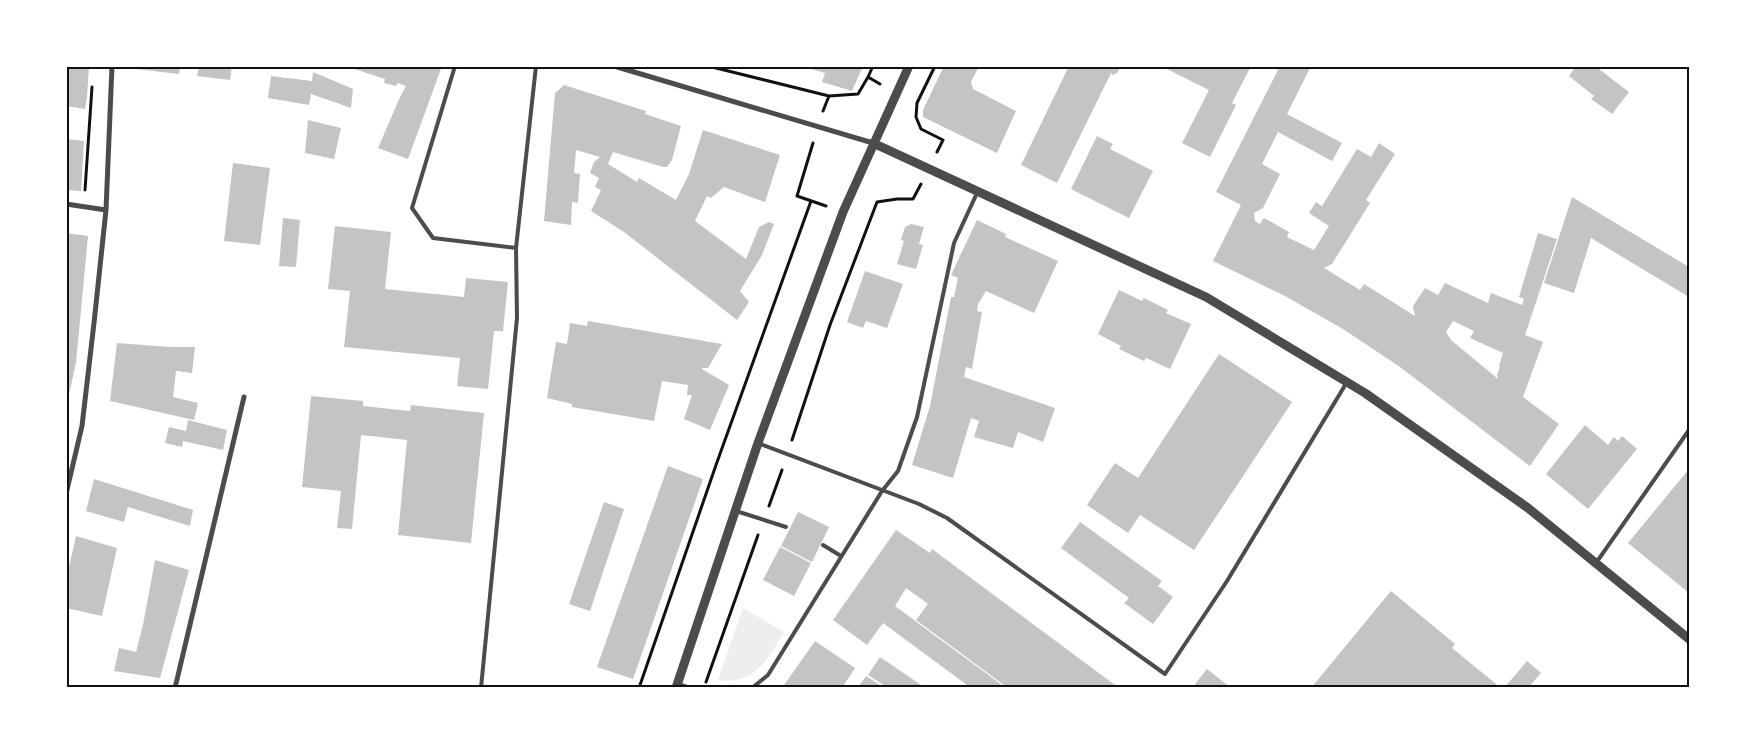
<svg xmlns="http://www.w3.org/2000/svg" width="1755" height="754" font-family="Roboto,sans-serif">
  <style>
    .green { fill: #eee }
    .building { fill: #c4c4c4; fill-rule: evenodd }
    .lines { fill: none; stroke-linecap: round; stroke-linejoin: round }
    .path { stroke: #111; stroke-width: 3 }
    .service { stroke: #4c4c4c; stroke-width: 4 }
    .minor { stroke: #4c4c4c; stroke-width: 5 }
    .tertiary { stroke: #4c4c4c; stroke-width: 9 }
    .neatline { fill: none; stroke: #111; stroke-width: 2 }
  </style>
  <rect width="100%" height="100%" fill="#fff"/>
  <path class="green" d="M743 608 784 632C768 659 754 686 718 680Z"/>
  <path class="building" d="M66 66H89L87 97 85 109 66 106Z
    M136 66H180L179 74 136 69Z
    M199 66H232L230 80 197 76Z
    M355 66H442L408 159 378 148 400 97 406 86 398 83 396 86 384 83 385 79 354 69Z
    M863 66 852 91 822 82 825 73 804 67Z
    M944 66H979L971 82 973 89 1016 111 997 153 923 117V110Z
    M1069 66H1121L1117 73 1113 75 1111 73 1057 183 1021 165Z
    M1161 66H1251L1232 103 1236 105 1210 157 1182 143 1209 90Z
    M1280 66H1311L1287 114 1342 143 1332 161 1278 132 1262 164 1280 174 1263 208 1254 213 1255 221 1260 224 1264 218 1289 232 1287 237 1314 250 1329 226 1309 213 1316 202 1322 206 1357 149 1371 157 1379 143 1395 154 1366 200 1370 203 1332 264 1324 268 1360 290 1364 284 1415 316 1413 306 1425 288 1438 295 1445 283 1488 303 1491 293 1522 305 1524 299 1519 297 1538 233 1557 239 1525 335 1543 342 1523 397 1559 424 1530 466 1400 367 1343 329 1285 296 1213 261 1241 205 1216 192ZM1453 321 1474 331 1470 338 1503 353 1499 366 1500 367 1497 375 1498 379 1451 340 1446 332Z
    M1576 66H1595L1629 92 1612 114 1591 99 1594 96 1569 76Z
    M313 72 353 89 351 108 311 94 309 105 268 98 271 76 312 81Z
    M564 85 646 111 645 114 681 126 672 160 667 167H663L613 152 608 164 637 182 639 178 676 200 689 174 703 130 780 155 765 202 724 187 711 198 707 196 695 221 746 259 759 227 769 222 774 224 762 255 740 291 749 302 737 320 624 232 591 211 601 190 595 187 599 178 590 173 594 162 600 157 576 150 574 173 580 174 578 203 572 202 571 225 544 221 555 93Z
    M308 120 341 128 334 159 305 153Z
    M1097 136 1113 144 1110 149 1153 171 1129 218 1071 189Z
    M66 139 84 141 81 191 66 190Z
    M233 163 270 168 260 245 224 241Z
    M1572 197 1689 267V297L1591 238 1574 293 1544 283Z
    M283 218 300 220 296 267 279 266Z
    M977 220 1006 234 1005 237 1058 261 1034 313 986 291 978 304 977 311 982 312 972 369 966 367 964 377 1055 408 1043 442 1018 432 1013 448 974 437 979 421 971 418 953 478 912 465 930 406 951 297H954L958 278 951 275Z
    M911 224 924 227 919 244 923 245 916 269 897 264 904 241 901 240 905 227Z
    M335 226 391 232 385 289 464 297 466 278 508 282 503 331H494L488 389 457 386 460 358 344 347 350 291 328 289Z
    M66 233 88 236 76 363 67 403Z
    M865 271 903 284 887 328 866 321 863 328 847 322Z
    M1119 290 1142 301 1144 298 1168 310 1166 313 1191 324 1170 369 1146 358 1144 361 1119 349 1121 346 1098 334Z
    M588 321 722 344 708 368H703L702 369 729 385 710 430 684 419 692 395H687L688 385 662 381 654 421 572 407V404L547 398 556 342 567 344 570 323 587 326Z
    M117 343 170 347H195L192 373 176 371 173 397 198 403 194 420 110 401Z
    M1219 354 1292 402 1194 550 1140 515 1128 533 1087 505 1115 463 1138 478Z
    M311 396 363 401V406L410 411 411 405 484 413 471 543 398 535 407 440 361 435 352 529 337 528 341 491 302 487Z
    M188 420 227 430 223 450 183 441 182 447 165 443 169 427 186 431Z
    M1585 425 1608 445 1614 437 1618 441 1622 436 1637 449 1588 509 1546 474Z
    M668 466 703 479 633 679 597 667Z
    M1689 469V593L1628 543Z
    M94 479 193 510 190 526 128 507 124 522 86 511Z
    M604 502 624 509 590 611 569 604Z
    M798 512 829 527 812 562 781 546Z
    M1080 522 1162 581 1158 586 1173 597 1153 624 1124 603 1129 598 1061 548Z
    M896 530 930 553 932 549 1119 688H1008L916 620 928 604 906 588 895 606 1006 688H971L883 623 867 645 833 620Z
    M76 536 117 548 102 616 66 608V581Z
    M780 547 811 563 794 596 763 580Z
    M155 560 189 570 160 678 114 671 119 648 136 652 143 625Z
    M1391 591 1455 644 1452 648 1501 688H1311Z
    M815 641 855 668 842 688H782Z
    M880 657 921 685 919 688H888L868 675Z
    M1527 661 1541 673 1528 688H1504Z
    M1207 669 1231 688H1192Z
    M866 676 885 688H861L859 686Z"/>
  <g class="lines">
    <path class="path" d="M708 66 829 96
      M935 66 917 103 916 117 921 129 943 140 937 152
      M868 77 873 66
      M823 111 829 96 858 94 868 77 880 84
      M813 143 797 196 826 206
      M85 190 92 87
      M792 440 830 325 877 202 897 199H913L921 184
      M769 506 782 470
      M706 682 758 535
      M639 688 716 465 811 201"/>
    <path class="service" d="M455 66 412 208 433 238 516 248
      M758 443 919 504 947 518 1165 674 1227 581 1347 382
      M736 511 786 527
      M823 545 841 556
      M1596 563 1689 430
      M678 684 690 688
      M481 688 517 318 516 248 536 66
      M752 688 768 675 882 491 898 471 917 417 954 243 977 193"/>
    <path class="minor" d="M614 66 873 143
      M66 204 106 210
      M66 494 82 426 94 323 106 210 112 66
      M175 688 244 397"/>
    <path class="tertiary" d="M873 143 1206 297 1365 393 1528 508 1689 639
      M676 688 758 443 843 212 909 66"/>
  </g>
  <rect width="1755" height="754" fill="none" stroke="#ffffff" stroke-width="135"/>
  <rect x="68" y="68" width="1620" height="618" class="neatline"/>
</svg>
